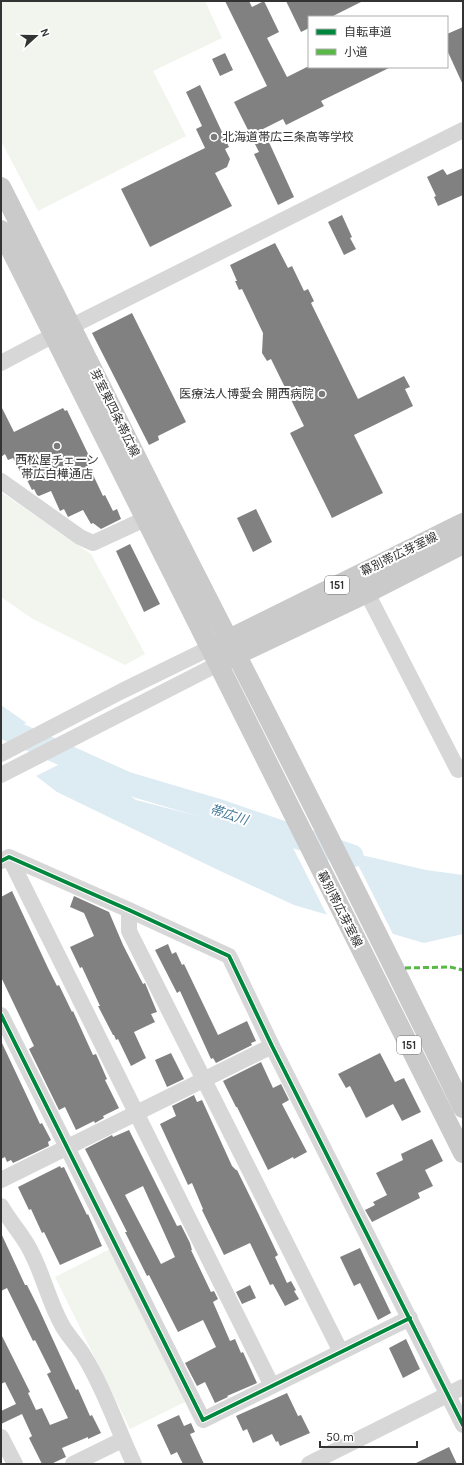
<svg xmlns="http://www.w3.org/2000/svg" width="464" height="1465" font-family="Karla,'Noto Sans JP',sans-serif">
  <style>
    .green { fill: #f1f5ed }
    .water { fill: #ddebf3 }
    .pier { fill: #fff }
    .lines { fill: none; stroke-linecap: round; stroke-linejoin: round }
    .river { stroke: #ddebf3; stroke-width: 23 }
    .building { fill: #818181; fill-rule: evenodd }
    .minor { stroke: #d7d7d7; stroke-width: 16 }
    .major { stroke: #cacaca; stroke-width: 20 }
    .quiet { stroke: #58b947; stroke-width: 3; stroke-dasharray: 6 3; stroke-linecap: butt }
    .cycleway-casing { stroke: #fff; stroke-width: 6 }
    .cycleway { stroke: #00873e; stroke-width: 4 }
    .poi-dot { fill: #7a7a7a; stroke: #fff; stroke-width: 1.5 }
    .labels { text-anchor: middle; stroke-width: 4; stroke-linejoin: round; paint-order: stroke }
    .shield { fill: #fff; stroke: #707070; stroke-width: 1 }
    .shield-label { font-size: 11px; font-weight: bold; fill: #333 }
    .poi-label { font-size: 12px; fill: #333; stroke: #fff; text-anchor: start }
    .street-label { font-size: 12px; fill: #333; stroke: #fff }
    .water-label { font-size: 13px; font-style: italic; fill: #3f7597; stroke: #fff }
  </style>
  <rect width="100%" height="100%" fill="#fff"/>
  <path class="green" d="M1 1H205L222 38 153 71 186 136 38 211 1 141Z
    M1 492 91 554 145 654 125 665 33 619 1 597Z
    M110 1249 185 1402 130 1429 55 1277Z"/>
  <path class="water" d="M1 705 136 800 228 824 426 870 463 875V934L424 943 294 905 216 869 57 792 1 749Z"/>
  <path class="pier" d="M28 722 76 756 34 777 1 752V736Z
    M287 836 351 851 394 936 328 917Z"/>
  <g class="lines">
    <path class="river" d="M1 723 9 730 126 783 217 810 352 856"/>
  </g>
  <path class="building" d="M225 1H249L252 7 264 1 279 32 267 38 287 77 307 67H391L321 101 324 106 286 125 283 119 263 129 294 197 278 205 254 154 259 152 234 102 267 86Z
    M286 1H363L331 17H309V28L301 32Z
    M463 27V85L447 50V34Z
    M225 53 233 70 220 76 212 59Z
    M200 85 229 147 225 149 230 159 227 167 215 173 232 206 150 247 121 189 205 148 196 129 202 126 186 92Z
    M463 168V195L438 206 434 197 436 196 427 177 443 169 447 175Z
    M342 215 352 237 350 238 356 249 344 255 328 222Z
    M275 243 288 268 292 266 304 291 308 289 314 301 311 303 358 399 404 376 410 387 405 389 413 406 354 435 383 493 332 518 290 433 304 426 271 359 267 361 262 353 263 333 242 289 239 290 235 281H237L230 265Z
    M132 313 186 422 158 436 159 440 149 445 92 333Z
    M1 406 14 432 63 408 65 411 67 410 91 460 87 462 103 496 105 495 113 511 117 509 121 519 101 529 93 523 91 524 83 510 68 517 64 509 60 511 51 491 39 496 37 495 34 489 32 490 24 474 22 475 13 458 8 460 5 454 1 457Z
    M256 509 272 542 253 552 237 518Z
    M130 544 160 604 144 612 116 551Z
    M12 891 48 968 57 986 59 985 72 1012 73 1011 93 1055 96 1054 107 1079 105 1080 119 1108 103 1116 104 1118 95 1123 94 1121 76 1130 65 1107 59 1110 29 1049 34 1046 1 977V897Z
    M74 896 109 912 123 945 143 984 145 983 157 1012 151 1014 155 1022 134 1032 146 1058 131 1066 118 1039 116 1040 114 1035H113L98 1006H100L82 967 80 968 70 947 94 936 84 913 70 907Z
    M168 944 172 954 176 952 182 965 184 964 218 1035 247 1021 256 1041 251 1043 252 1045 216 1063 213 1058 211 1059 180 991 177 993 155 950Z
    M1 1041 40 1124 42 1123 51 1140 48 1142 49 1146 13 1163 11 1160 7 1162 5 1157 1 1159Z
    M171 1053 184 1079 167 1087 155 1060Z
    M380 1053 395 1082 404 1078 421 1112 402 1121 393 1104 366 1118 350 1086 346 1088 338 1074Z
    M261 1062 273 1088 281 1084 289 1100 282 1104 307 1152 294 1159 293 1157 268 1170 237 1107H236L223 1081Z
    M194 1095 197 1102 202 1100 232 1166 236 1170H237L259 1215 278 1255 275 1257 287 1283 291 1281 296 1290 294 1291 299 1299 285 1306 273 1284 270 1285 250 1243 224 1255 202 1210 203 1209 192 1183 188 1185 160 1124 176 1116 172 1106Z
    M129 1130 177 1226 181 1225 190 1243 192 1250H191L211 1292 214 1291 218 1299 213 1302 230 1341 235 1339 241 1353 243 1352 257 1383 227 1396 228 1397 215 1403 205 1382 197 1386 185 1363 216 1347 203 1320 178 1332 149 1275 147 1276 125 1232H127L85 1149 112 1135 113 1137ZM143 1186 175 1257 161 1264 125 1195Z
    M432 1139 443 1161 425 1170 433 1186 418 1193 420 1198 372 1222 365 1210 375 1205 373 1202 387 1195 376 1173 403 1160 401 1154Z
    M60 1166 61 1168 64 1167 87 1215 88 1214 102 1246 60 1265 44 1232 42 1233 31 1209 29 1210 18 1187Z
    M1 1233 25 1285H27L38 1307 76 1390 78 1389 90 1416 92 1415 101 1433 88 1439V1437L62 1448 66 1457 51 1464H42L29 1438 32 1436 22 1414 1 1424V1411L16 1404 5 1382 1 1384V1334L30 1392 28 1393 36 1410 42 1408 50 1425 68 1418 47 1374 51 1372 35 1340 33 1341 7 1288 1 1291Z
    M360 1248 391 1313 378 1320 360 1283 354 1286 340 1257Z
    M250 1285 256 1298 242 1304 236 1292Z
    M406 1339 420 1369 403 1378 389 1348Z
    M287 1393 298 1416 301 1415 310 1433 280 1446 278 1441 276 1442 272 1434 253 1443 247 1429 243 1431 236 1416Z
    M179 1415 184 1426 191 1423 195 1432 190 1434 204 1464H183L177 1452 171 1455 157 1425Z
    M449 1447 457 1464H414Z"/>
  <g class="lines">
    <path class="minor" d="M1 363 54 335 463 130
      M1 481 80 537 93 543 145 519
      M367 593 458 770 463 767
      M1 754 122 691 210 648
      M1 775 218 664
      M9 857 272 1386
      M1 861 9 857 129 910 229 956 272 1046 463 1425
      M129 910V931L341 1352
      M1 1015 203 1420 410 1318
      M1 1180 272 1046
      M1 1206C9 1220 20 1232 28 1246 43 1272 48 1301 63 1327 69 1337 78 1346 84 1356 105 1390 117 1428 134 1464
      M1 1437 15 1464
      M73 1464 122 1440
      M309 1464 463 1387"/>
    <path class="major" d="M1 187C73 329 142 471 215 613 299 777 382 942 463 1108
      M1 230 463 1153
      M217 645 463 523
      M226 660 367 593 463 544"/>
    <path class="quiet" d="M405 968 450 967 463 970"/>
    <defs>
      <path id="cycleway" d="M1 861 9 857 129 910 229 956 272 1046 463 1425
        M1 1015 203 1420 410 1318"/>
    </defs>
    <use href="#cycleway" class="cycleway-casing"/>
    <use href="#cycleway" class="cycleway"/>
  </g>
  <g class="poi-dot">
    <circle cx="214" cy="137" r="4"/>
    <circle cx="322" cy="394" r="4"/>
    <circle cx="57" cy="446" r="4"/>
  </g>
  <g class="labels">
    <g class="shield">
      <rect x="325" y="576" width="24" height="18" rx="3"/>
      <rect x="397" y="1036" width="24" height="18" rx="3"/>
    </g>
    <g class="shield-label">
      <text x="337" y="589">151</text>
      <text x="409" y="1049">151</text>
    </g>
    <g class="poi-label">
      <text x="222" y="141">北海道帯広三条高等学校</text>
      <text x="314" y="398" text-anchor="end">医療法人博愛会 開西病院</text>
      <text x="57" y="464" text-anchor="middle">西松屋チェーン<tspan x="57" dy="14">帯広白樺通店</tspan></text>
    </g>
    <g class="street-label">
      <text transform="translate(115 413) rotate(64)" y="4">芽室東四条帯広線</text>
      <text transform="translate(399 554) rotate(-26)" y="4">幕別帯広芽室線</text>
      <text transform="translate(340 909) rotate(63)" y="4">幕別帯広芽室線</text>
    </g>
    <g class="water-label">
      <text transform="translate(229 814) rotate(18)" y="5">帯広川</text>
    </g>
  </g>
  <rect width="464" height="1465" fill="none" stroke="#333333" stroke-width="4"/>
  <rect x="308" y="16" width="140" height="52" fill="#ffffff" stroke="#adadad"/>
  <rect x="316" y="29" width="20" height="6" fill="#00873e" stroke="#adadad"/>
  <text x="344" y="36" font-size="12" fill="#333333">自転車道</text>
  <rect x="316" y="49" width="20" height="6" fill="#58b947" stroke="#adadad"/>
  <text x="344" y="56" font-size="12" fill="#333333">小道</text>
  <g transform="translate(36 36) rotate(69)" stroke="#ffffff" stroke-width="3" paint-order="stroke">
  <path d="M0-3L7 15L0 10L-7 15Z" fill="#333333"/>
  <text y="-6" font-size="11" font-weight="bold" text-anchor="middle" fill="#333333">N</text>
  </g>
  <path d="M320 1441v6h97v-6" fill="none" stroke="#333333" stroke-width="2"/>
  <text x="326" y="1441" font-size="12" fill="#333333" stroke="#ffffff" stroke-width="3" paint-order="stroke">50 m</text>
</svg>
